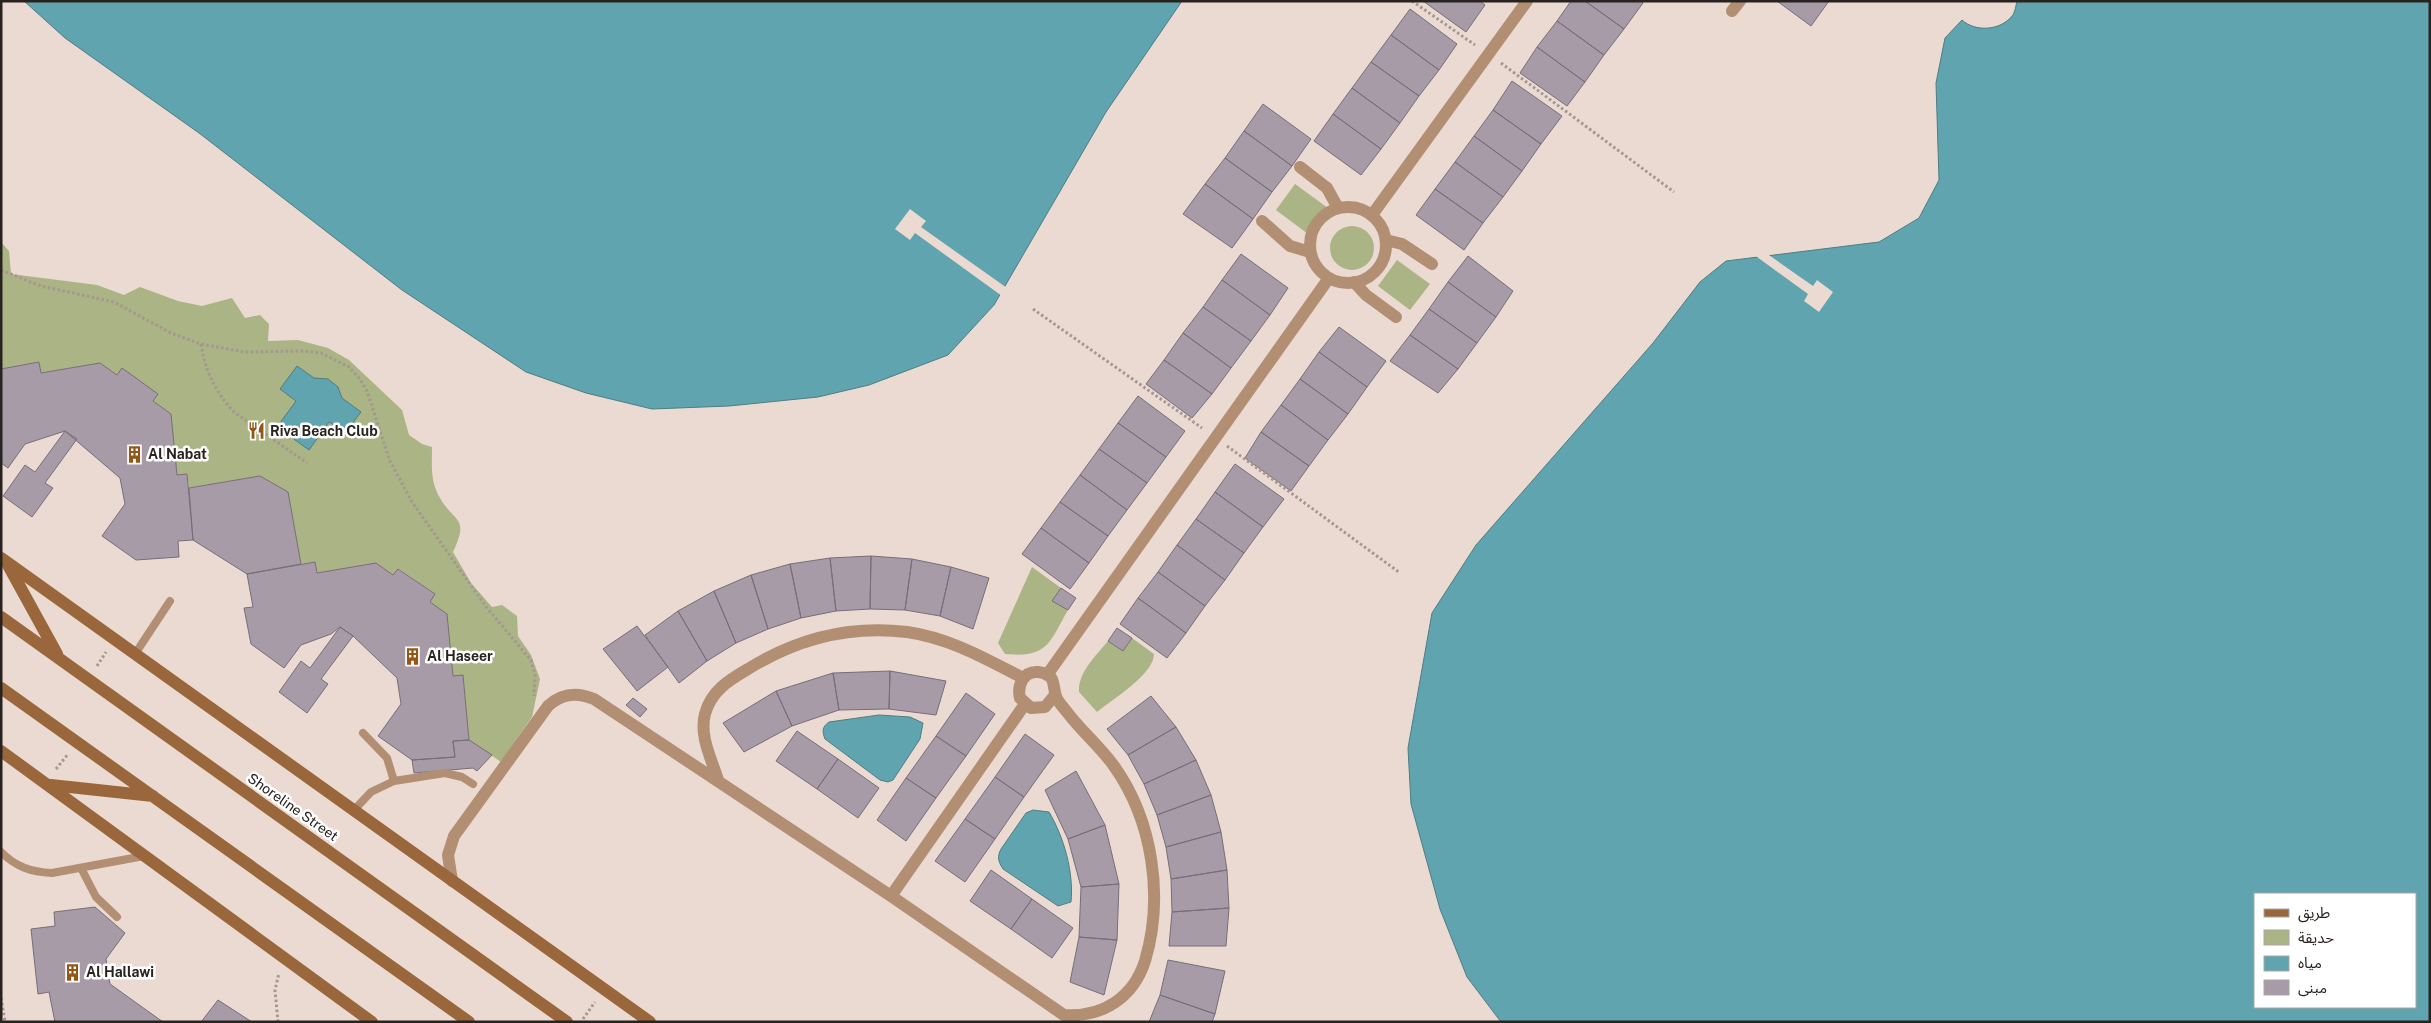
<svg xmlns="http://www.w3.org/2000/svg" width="2431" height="1023" font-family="'Public Sans','Noto Sans Arabic',sans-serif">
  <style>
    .green { fill: #aab484 }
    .water { fill: #5fa4af; stroke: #4f7d84; fill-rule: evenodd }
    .pier { fill: #ebdad2 }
    .building { fill: #a69ba7; stroke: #786d79 }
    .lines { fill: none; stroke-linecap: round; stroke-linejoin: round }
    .path { stroke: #a49791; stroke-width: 3; stroke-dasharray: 2.5 2.5; stroke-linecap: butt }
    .lane { stroke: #b28e72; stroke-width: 8 }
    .street { stroke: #b28e72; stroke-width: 12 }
    .secondary { stroke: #9a663b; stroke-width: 12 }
    .labels { text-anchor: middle; stroke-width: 5; stroke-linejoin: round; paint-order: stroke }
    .poi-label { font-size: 14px; font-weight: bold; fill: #292320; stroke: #fff; text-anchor: start }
    .street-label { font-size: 14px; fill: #292320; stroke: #fff }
  </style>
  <rect width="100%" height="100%" fill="#ebdad2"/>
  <path class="green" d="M1295 184 1328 208 1308 234 1276 210Z
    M1330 248a22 22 0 1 1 44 0a22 22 0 1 1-44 0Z
    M1 242 9 251 11 274 97 285 124 295 140 287 178 301 202 306 232 298 245 318 260 315 269 324 268 341 298 340 328 348 349 360 402 410 409 435 422 444 432 447C432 466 430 481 440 498 454 523 470 516 453 552L471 583 492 607 502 605 517 616 518 636 531 655 540 679 532 717 501 762 469 740 463 675 453 676 447 614 430 602 435 594 399 569 393 575 376 563 317 573 315 562 301 564 288 492 260 476 189 488 187 474 177 475 171 414 153 401 158 394 122 369 117 375 100 363 41 373 39 362 1 369Z
    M1397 260 1430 284 1410 310 1378 286Z
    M1032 567 1061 588 1053 601 1068 610C1049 643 1048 658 1005 654L998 643Z
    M1132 638 1154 654C1154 674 1113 699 1097 712L1079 692C1078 672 1096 656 1108 641L1123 650Z"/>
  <path class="water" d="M24 1H1182L1106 112 994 305 948 355 869 385 818 397 729 406 652 409 586 393 526 372 402 290 199 133 65 38Z
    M2017 1H2430V1022H1501L1467 977 1440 909 1411 804 1408 748 1432 613 1476 545 1653 343 1700 282 1726 261 1879 242 1919 218 1939 180 1936 83 1945 38 1962 20C1975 32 2000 31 2012 16 2015 13 2016 5 2017 1ZM2255 894H2415V1007H2255Z
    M297 366 314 378 328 379 338 387 342 398 361 412 345 433 329 422 309 450 277 427 296 401 280 389Z
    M879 715 910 717 923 723 920 739 893 780 888 782 880 780 825 739C822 731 822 727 829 722Z
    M1033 810 1049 812C1064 837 1074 873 1071 902L1058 906 1003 869C998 861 997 857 1001 849L1026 813Z"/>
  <path class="pier" d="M910 209 926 221 921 227 1007 288 1002 296 915 233 910 240 895 229Z
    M1766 253 1813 286 1817 280 1833 292 1819 312 1804 301 1808 294 1753 254Z"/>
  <path class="building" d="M1423 1H1480L1485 5 1466 32Z
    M1571 1H1585L1624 29 1604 55 1557 21Z
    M1585 1H1641L1643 3 1624 29Z
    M1777 1H1829L1811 26Z
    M1410 9 1457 44 1439 70 1391 35Z
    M1557 21 1604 55 1585 82 1537 47Z
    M1391 35 1439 70 1419 96 1371 62Z
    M1537 47 1585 82 1567 106 1520 73Z
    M1371 62 1419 96 1400 123 1352 88Z
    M1512 81 1562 116 1541 144 1493 110Z
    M1352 88 1400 123 1381 149 1333 114Z
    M1263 104 1311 139 1292 166 1244 131Z
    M1493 110 1541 144 1522 171 1474 136Z
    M1333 114 1381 149 1361 175 1314 141Z
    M1244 131 1292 166 1272 192 1225 158Z
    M1474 136 1522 171 1503 197 1455 162Z
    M1225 158 1272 192 1253 219 1205 184Z
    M1455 162 1503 197 1483 223 1435 189Z
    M1205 184 1253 219 1232 248 1183 214Z
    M1435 189 1483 223 1464 250 1416 215Z
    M1241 254 1288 288 1270 315 1222 280Z
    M1468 256 1513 291 1496 317 1448 282Z
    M1222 280 1270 315 1251 341 1203 307Z
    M1448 282 1496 317 1477 343 1429 309Z
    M1203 307 1251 341 1231 368 1183 333Z
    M1429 309 1477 343 1458 369 1410 335Z
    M1339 327 1386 361 1367 387 1319 352Z
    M1183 333 1231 368 1212 394 1164 360Z
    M1410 335 1458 369 1438 393 1390 361Z
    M1319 352 1367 387 1348 414 1300 379Z
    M1164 360 1212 394 1192 418 1146 384Z
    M39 362 41 373 100 363 117 375 122 368 158 394 153 401 171 414 177 475 187 474 193 540 178 541 179 557 136 560 102 536 125 504 120 478 65 431 25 444 8 468 1 463V369Z
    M1300 379 1348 414 1328 440 1281 405Z
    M1138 396 1185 431 1166 457 1118 423Z
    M1281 405 1328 440 1309 466 1261 432Z
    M1118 423 1166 457 1147 483 1099 449Z
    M65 431 77 439 45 483 53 488 32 517 3 496 25 465 35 472Z
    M1261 432 1309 466 1291 491 1245 458Z
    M1099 449 1147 483 1127 510 1080 475Z
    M1235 464 1284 499 1263 527 1215 492Z
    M1080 475 1127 510 1108 536 1060 502Z
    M260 476 288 492 301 564 247 574 193 540 189 488Z
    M1215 492 1263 527 1244 553 1196 519Z
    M1060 502 1108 536 1089 563 1041 528Z
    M1196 519 1244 553 1225 580 1177 545Z
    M1041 528 1089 563 1070 589 1022 554Z
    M1177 545 1225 580 1205 606 1158 572Z
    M871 556 870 609 836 611 830 558Z
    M871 556 912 559 905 610 870 609Z
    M830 558 836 611 801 618 790 564Z
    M912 559 951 567 940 616 905 610Z
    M315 562 317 573 376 563 393 575 398 569 435 594 430 602 447 614 453 676 463 675 469 740 453 741 455 757 412 760 378 736 401 704 397 678 353 636 340 627 331 634 301 645 284 668 251 644 244 608 253 607 247 574Z
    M790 564 801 618 768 629 751 575Z
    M951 567 989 578 973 629 940 616Z
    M1158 572 1205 606 1186 633 1138 598Z
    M751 575 768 629 736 643 714 591Z
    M1061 588 1076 598 1068 610 1052 601Z
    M714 591 736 643 707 661 678 611Z
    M1138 598 1186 633 1167 658 1120 624Z
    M678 611 707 661 679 683 645 635Z
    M637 626 668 667 637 691 603 649Z
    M340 627 353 636 321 679 328 684 307 713 279 692 301 661 310 668Z
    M1117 628 1132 638 1123 651 1108 641Z
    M890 671 889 709 839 710 833 673Z
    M890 671 946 681 936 715 889 709Z
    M833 673 839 710 792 726 776 691Z
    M776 691 792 726 744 752 723 723Z
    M966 693 995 714 966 756 936 736Z
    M1151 696 1176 727 1128 755 1107 729Z
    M633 698 647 709 640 717 626 705Z
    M1176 727 1196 760 1144 784 1128 755Z
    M797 731 838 759 817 789 776 761Z
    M1025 734 1054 755 1024 797 995 777Z
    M936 736 966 756 936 798 906 778Z
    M469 740 492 755 477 771 473 768 414 773 412 760 455 757 453 741Z
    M838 759 879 788 858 818 817 789Z
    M1196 760 1211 795 1157 815 1144 784Z
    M1076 771 1105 825 1068 839 1045 790Z
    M995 777 1024 797 995 839 965 819Z
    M906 778 936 798 906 841 877 820Z
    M1211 795 1221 832 1166 847 1157 815Z
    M965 819 995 839 965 882 935 861Z
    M1105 825 1119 884 1081 887 1068 839Z
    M1221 832 1227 870 1171 879 1166 847Z
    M991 870 1032 899 1011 929 970 901Z
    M1227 870 1229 908 1172 912 1171 879Z
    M1119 884 1117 940 1079 937 1081 887Z
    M1032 899 1073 928 1052 958 1011 929Z
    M95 907 125 933 106 959 110 984 163 1022H55L49 992 38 994 31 929 55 926 54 912Z
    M1229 908 1226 946H1169L1172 912Z
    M1079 937 1117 940 1104 995 1070 982Z
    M1168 960 1225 971 1215 1014 1160 995Z
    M1160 995 1215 1014 1212 1022H1149Z
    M218 1000 252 1022H201Z"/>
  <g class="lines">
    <path class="path" d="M1412 1 1475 45
      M1501 63 1674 192
      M1 270 41 286 114 302 171 333 201 344 245 352 305 351 321 353 349 367 359 378 367 391 390 461 412 502 487 608 531 660 535 675 534 696
      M1033 309 1202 428
      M201 344C205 371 216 393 235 413L307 463
      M1227 446 1400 573
      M97 666 106 652
      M56 769 68 754
      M1 998 5 1022
      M583 1019 595 1002
      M278 1022 275 990 279 973"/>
    <path class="lane" d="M135 654 170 601
      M363 733 387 758 394 781
      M354 810 371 792 394 781 445 773 462 777 473 784
      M1 852C16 867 31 872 52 873L144 856
      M81 868 96 897 117 917"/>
    <path class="street" d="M1732 11 1740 1
      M1300 167 1327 188 1338 208
      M1310 245a38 38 0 1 1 76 0a38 38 0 1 1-76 0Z
      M1372 215 1527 1
      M1262 221 1290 246 1310 252
      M1386 240 1402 244 1432 264
      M1354 282 1366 295 1396 317
      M1047 675 1329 278
      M1055 695 1045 707 1031 708 1020 698C1017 686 1023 671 1038 672 1057 674 1052 685 1056 696 1057 701 1063 707 1067 712 1081 731 1100 746 1114 766 1153 821 1164 897 1145 961 1133 998 1103 1017 1065 1015
      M718 780C712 760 699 736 705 714 711 691 729 680 748 669 796 639 850 625 907 632 950 638 986 659 1023 678
      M452 881 448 855 454 836 548 706C562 693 577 692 594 699L891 896 1074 1022
      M891 896 1025 704"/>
    <path class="secondary" d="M1 558 650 1022
      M8 565 57 654
      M1 617 567 1022
      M1 688 469 1022
      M1 751 372 1022
      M51 785 153 796"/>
  </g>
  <defs>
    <symbol id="restaurant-bare" viewBox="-9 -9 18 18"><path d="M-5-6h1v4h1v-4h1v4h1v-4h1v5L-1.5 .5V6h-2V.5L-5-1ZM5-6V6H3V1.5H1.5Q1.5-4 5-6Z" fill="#925617" stroke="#fff" stroke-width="2.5" paint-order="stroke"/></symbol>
    <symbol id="building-bare" viewBox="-9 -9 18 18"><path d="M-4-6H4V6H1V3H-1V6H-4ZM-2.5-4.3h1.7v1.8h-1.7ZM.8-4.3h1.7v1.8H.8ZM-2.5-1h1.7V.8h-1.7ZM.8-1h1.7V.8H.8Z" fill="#925617" stroke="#fff" stroke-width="2.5" paint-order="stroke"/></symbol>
  </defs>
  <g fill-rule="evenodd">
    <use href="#restaurant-bare" x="244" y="418" width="25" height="25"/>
    <use href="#building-bare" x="122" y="442" width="25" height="25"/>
    <use href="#building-bare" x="400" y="644" width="25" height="25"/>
    <use href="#building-bare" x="60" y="960" width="25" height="25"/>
  </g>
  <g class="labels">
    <g class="poi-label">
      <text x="270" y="436">Riva Beach Club</text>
      <text x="148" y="459">Al Nabat</text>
      <text x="427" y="661">Al Haseer</text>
      <text x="86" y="977">Al Hallawi</text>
    </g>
    <g class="street-label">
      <text transform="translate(293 807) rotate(35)" y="5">Shoreline Street</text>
    </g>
  </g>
  <rect width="2431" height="1023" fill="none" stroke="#292320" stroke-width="5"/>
  <rect x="2254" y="893" width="162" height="115" fill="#ffffff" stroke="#a9a7a6"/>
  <rect x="2264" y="909" width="25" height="8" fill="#9a663b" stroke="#a9a7a6"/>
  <text x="2298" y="918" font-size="15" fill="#292320">طريق</text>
  <rect x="2264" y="930" width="25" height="15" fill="#aab484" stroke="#a9a7a6"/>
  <text x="2298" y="943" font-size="15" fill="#292320">حديقة</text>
  <rect x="2264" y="956" width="25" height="15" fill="#5fa4af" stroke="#a9a7a6"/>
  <text x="2298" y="968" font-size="15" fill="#292320">مياه</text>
  <rect x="2264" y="980" width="25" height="15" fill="#a69ba7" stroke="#a9a7a6"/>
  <text x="2298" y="993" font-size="15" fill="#292320">مبنى</text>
</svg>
